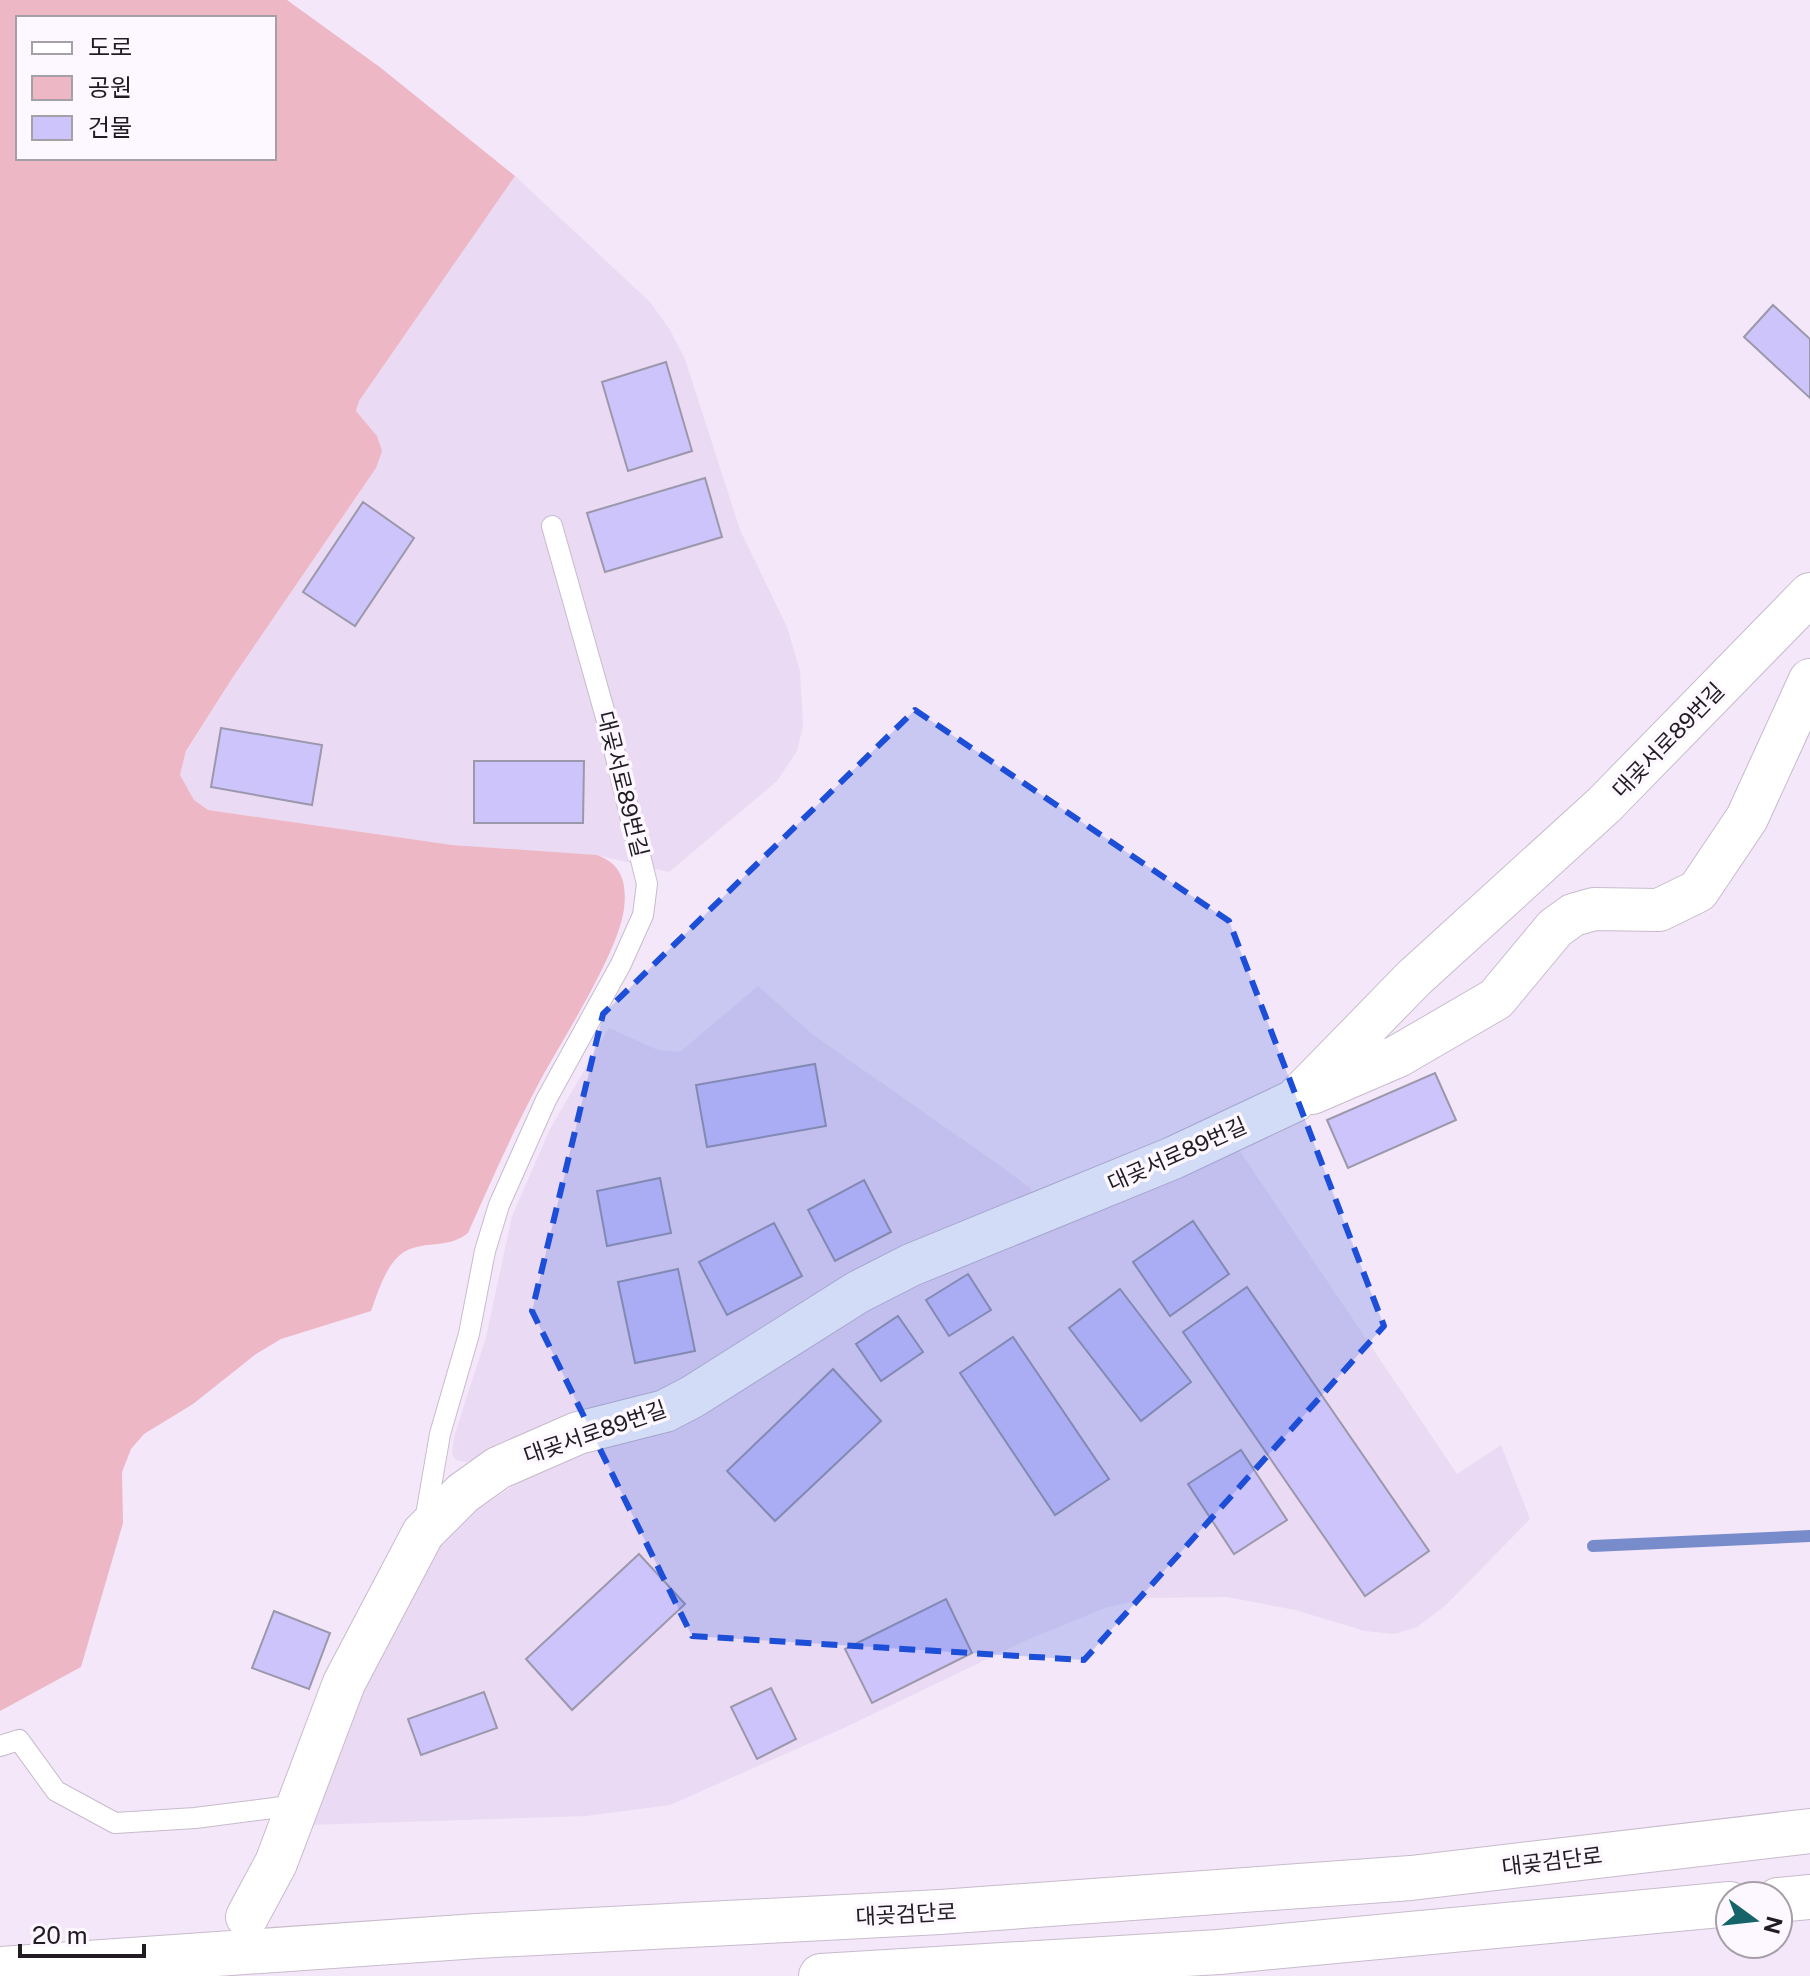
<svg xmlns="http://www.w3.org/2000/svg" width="1810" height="1976" font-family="'Public Sans','Noto Sans KR',sans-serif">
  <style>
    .built { fill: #ebdaf3 }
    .green { fill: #edb7c5; fill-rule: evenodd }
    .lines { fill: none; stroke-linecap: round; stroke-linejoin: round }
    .stream { stroke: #788ccb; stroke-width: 12 }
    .building { fill: #cec4fc; stroke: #9b98ab; stroke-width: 2 }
    .service-casing { stroke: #c7bbcc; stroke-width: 22 }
    .minor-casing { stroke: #c7bbcc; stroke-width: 44 }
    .secondary-casing { stroke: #c7bbcc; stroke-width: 46 }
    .service { stroke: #fff; stroke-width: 20 }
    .minor { stroke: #fff; stroke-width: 42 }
    .secondary { stroke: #fff; stroke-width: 44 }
    .marked { fill: #1d4ed8; fill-opacity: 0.2; stroke: #1d4ed8; stroke-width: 6; stroke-dasharray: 16 10; stroke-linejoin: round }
    .labels { text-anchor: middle; stroke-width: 7; stroke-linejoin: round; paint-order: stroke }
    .street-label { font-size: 22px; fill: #201c22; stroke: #fdf8ff }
  </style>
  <rect width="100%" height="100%" fill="#f4e7f9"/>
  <path class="built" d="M515 176 650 302 670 330 685 359 740 530 787 627 800 671 803 726 797 751 777 781 669 872 597 855 452 845 208 810 194 800 180 775 186 752 233 677 376 468 377 436 356 411 359 401Z
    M758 986 812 1034 1002 1167 1031 1189V1198L685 1387 550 1429 466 1462 456 1460 452 1454 454 1437 486 1337 512 1216 550 1129 609 1028 658 1050 680 1052Z
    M1235 1144 1457 1474 1501 1445 1530 1519 1446 1605 1417 1627 1394 1634 1365 1631 1295 1610 1227 1597 1149 1598 1105 1608 1027 1640 844 1728 670 1805 586 1816 309 1825 359 1682 431 1556 473 1512 530 1475 590 1451 908 1283Z"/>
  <path class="green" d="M0 0H287L381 68 515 176 359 401 356 411 377 436 382 451 376 468 233 677 186 751 180 775 194 800 208 810 452 845 597 855C622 864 627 883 624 909 618 953 564 1037 541 1079 514 1129 491 1181 468 1233 450 1247 433 1242 413 1248 388 1255 379 1290 371 1311L281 1339 256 1354 193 1404 144 1434 131 1449 122 1472 123 1523 81 1667 0 1711ZM18 18H274V158H18Z"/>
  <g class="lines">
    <path class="stream" d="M1593 1546 1810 1536"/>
  </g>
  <path class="building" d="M1773 305 1810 339V398L1744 337Z
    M666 362 692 451 628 471 602 382Z
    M705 478 722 537 605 572 587 513Z
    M363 502 414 538 355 626 303 592Z
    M221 728 322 745 312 805 211 787Z
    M474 761H584L583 823H474Z
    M815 1064 826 1126 707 1147 696 1085Z
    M1435 1073 1456 1120 1348 1168 1327 1120Z
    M660 1178 671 1233 607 1246 597 1191Z
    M864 1180 891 1232 835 1261 808 1210Z
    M1193 1221 1229 1274 1170 1316 1133 1262Z
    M774 1223 802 1276 727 1315 699 1262Z
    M678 1269 695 1351 635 1363 618 1282Z
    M968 1274 991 1310 949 1336 926 1300Z
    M1247 1287 1429 1551 1365 1596 1183 1332Z
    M1120 1289 1191 1382 1141 1421 1069 1328Z
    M898 1316 923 1352 881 1381 856 1344Z
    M1013 1337 1109 1479 1055 1515 960 1373Z
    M833 1369 881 1421 775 1521 727 1471Z
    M1241 1450 1287 1520 1234 1554 1188 1484Z
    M639 1554 685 1604 572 1710 526 1659Z
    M946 1599 972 1653 872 1703 845 1649Z
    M274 1611 330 1633 309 1689 252 1668Z
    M771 1688 796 1739 757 1759 731 1707Z
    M484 1692 497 1728 421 1755 408 1719Z"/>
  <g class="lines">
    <defs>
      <path id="service" d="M425 1521 440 1434 469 1334 485 1251 499 1205 546 1100 621 964 643 915 647 884 607 721 552 526
        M0 1746 19 1740 56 1791 115 1823 195 1818 297 1805"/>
      <path id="minor" d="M1312 1093 1398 1056 1496 999 1555 928 1573 915 1594 909 1659 910 1698 891 1747 818 1810 680
        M247 1917 276 1863 344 1683 423 1533 463 1493 498 1468 578 1433 665 1411 692 1397 858 1292 911 1265 1173 1158 1294 1101 1414 978 1604 805 1810 594"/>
      <path id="secondary" d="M1778 1900 1810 1897
        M0 1969 477 1936 940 1912 1411 1878 1810 1831
        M821 1976 1219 1952 1730 1904"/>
    </defs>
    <use href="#service" class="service-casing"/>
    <use href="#minor" class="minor-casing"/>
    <use href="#secondary" class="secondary-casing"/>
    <use href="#service" class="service"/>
    <use href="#minor" class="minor"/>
    <use href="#secondary" class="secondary"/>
  </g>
  <path class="marked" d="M915 710 1229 921 1384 1326 1084 1660 692 1636 532 1311 603 1014Z"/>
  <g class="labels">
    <g class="street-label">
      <text transform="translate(1668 740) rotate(-46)" y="8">대곶서로89번길</text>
      <text transform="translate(623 784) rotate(76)" y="8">대곶서로89번길</text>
      <text transform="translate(1177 1154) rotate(-24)" y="8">대곶서로89번길</text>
      <text transform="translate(595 1432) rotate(-19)" y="8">대곶서로89번길</text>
      <text transform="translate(1552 1861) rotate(-7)" y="8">대곶검단로</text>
      <text transform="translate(906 1914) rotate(-3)" y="8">대곶검단로</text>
    </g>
  </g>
  <rect x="16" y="16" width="260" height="144" fill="#fdf8ff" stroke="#a5a0a7" stroke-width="2"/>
  <rect x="32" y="42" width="40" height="12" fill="#ffffff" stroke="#a5a0a7" stroke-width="2"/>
  <text x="88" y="56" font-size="24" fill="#201c22">도로</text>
  <rect x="32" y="76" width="40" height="24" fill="#edb7c5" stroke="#a5a0a7" stroke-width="2"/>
  <text x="88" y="96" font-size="24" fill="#201c22">공원</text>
  <rect x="32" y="116" width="40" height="24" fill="#cec4fc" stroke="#a5a0a7" stroke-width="2"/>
  <text x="88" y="136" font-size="24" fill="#201c22">건물</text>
  <g transform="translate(1754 1920) rotate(105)"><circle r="38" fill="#fdf8ff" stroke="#a5a0a7" stroke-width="2"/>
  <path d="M0-6L14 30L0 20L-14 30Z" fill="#156469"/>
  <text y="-12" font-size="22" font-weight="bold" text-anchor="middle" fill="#201c22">N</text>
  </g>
  <path d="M20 1944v12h124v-12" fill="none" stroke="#201c22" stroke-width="4"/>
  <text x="32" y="1944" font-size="24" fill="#201c22" stroke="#fdf8ff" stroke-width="6" paint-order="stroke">20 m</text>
</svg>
